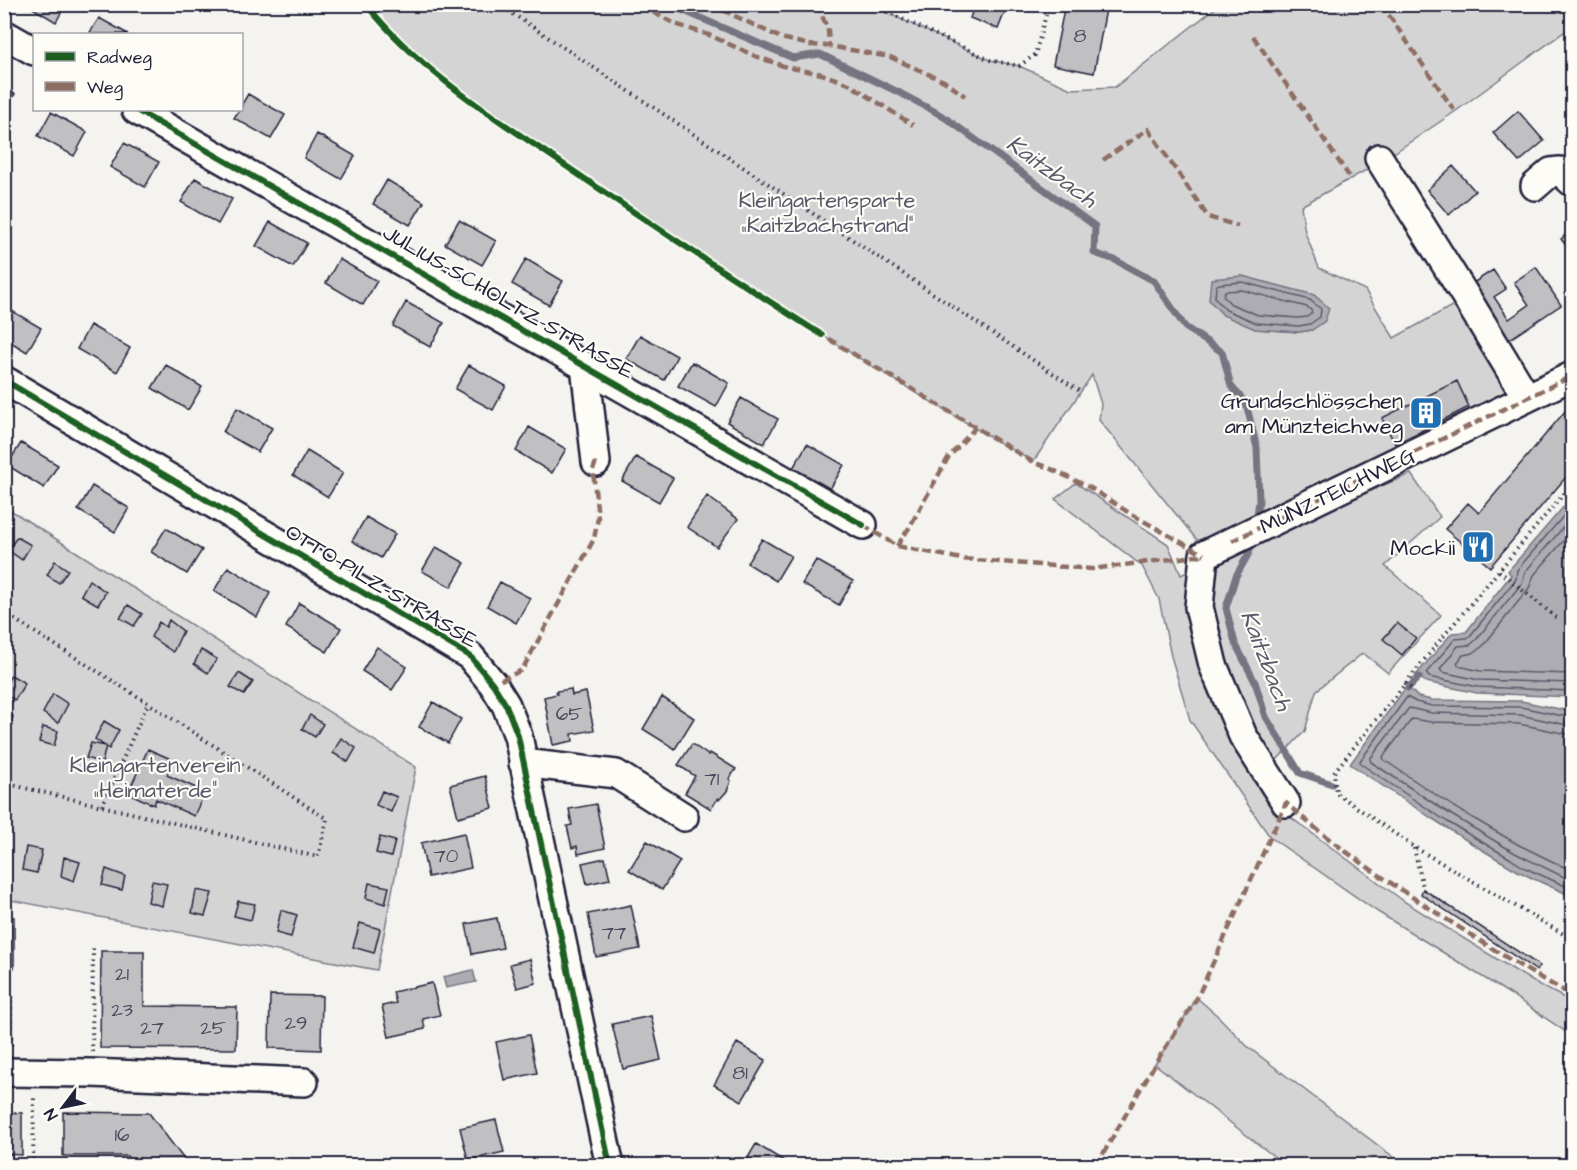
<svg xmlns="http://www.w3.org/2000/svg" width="1577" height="1170" font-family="'Architects Daughter',sans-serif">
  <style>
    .green { fill: #d5d4d5; stroke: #7c7b88; stroke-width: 1.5; fill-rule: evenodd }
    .water { fill: #acacb2; stroke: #757582; stroke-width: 1.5 }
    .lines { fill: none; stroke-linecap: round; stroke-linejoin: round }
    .shore { stroke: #59596b; stroke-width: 1.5 }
    .stream { stroke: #757582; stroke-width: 7 }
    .building { fill: #c0bfc2; stroke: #22223b; stroke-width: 1.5 }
    .minor-casing { stroke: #22223b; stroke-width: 32 }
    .path { stroke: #22223b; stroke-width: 4; stroke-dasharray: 1.5 4.5; stroke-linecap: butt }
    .minor { stroke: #fdfcf7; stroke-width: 27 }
    .quiet { stroke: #8d6e63; stroke-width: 4.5; stroke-dasharray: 9 4.5; stroke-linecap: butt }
    .cycleway-casing { stroke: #fdfcf7; stroke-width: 10 }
    .cycleway { stroke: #1b5e20; stroke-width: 6 }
    .labels { text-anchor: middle; stroke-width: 4.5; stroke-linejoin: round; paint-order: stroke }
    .number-label { font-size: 20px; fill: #4a495d }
    .park-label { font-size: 22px; fill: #585769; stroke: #fdfcf7 }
    .street-label { font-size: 22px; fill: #22223b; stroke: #fdfcf7 }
    .poi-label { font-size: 22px; fill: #22223b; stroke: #fdfcf7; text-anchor: end }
    .water-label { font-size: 24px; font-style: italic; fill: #59596b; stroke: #fdfcf7 }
  </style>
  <rect width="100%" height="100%" fill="#f4f3ef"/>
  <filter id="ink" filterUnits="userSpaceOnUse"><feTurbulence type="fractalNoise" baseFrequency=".0167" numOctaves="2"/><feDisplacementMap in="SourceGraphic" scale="12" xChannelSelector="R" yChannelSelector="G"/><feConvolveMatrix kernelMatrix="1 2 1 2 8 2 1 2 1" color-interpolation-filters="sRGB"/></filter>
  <g filter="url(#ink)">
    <path class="green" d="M366 5H870L990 60 1019 66 1071 89 1115 87 1219 5H1572V26L1456 111 1388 157 1379 171 1368 169 1301 206 1305 232 1319 268 1365 290 1394 338 1459 302 1515 396 1202 546 1099 420 1101 404 1092 375 1033 462C932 403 833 343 735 280 685 249 637 215 588 182 513 130 423 76 366 5ZM1242 276 1314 295 1312 330 1299 332 1255 329Z
      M1411 474 1440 517 1385 566 1441 615 1388 673 1363 653 1316 691 1305 731 1269 768 1278 808 1405 902 1532 981 1572 1002V1036L1513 996 1378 912 1270 837 1190 720 1171 656 1159 599 1142 566 1055 499 1076 483 1168 544 1181 575 1237 547 1245 552 1255 538Z
      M4 506 416 767 377 970 5 899Z
      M1197 998 1219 1017 1248 1047 1404 1165H1285L1155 1064Z"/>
    <path class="water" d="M1242 276 1314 295 1329 308 1325 321 1312 330 1299 332 1255 329 1223 315 1209 300 1211 279Z
      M1572 497V697L1477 693 1426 682 1416 675 1452 633 1466 632 1511 575 1508 571Z
      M1407 686 1418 697 1432 700 1521 701 1569 711 1572 715V896C1554 888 1535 880 1518 871 1460 838 1405 801 1350 764Z
      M473 970 476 982 446 988 443 977Z"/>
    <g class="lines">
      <path class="shore" d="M1242 282 1310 300 1321 309 1320 317 1310 324 1299 326 1257 323 1226 310 1215 298 1216 286 1219 284Z
        M1242 290 1307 307 1311 310 1312 313 1307 317 1298 318 1258 315 1231 304 1223 296 1225 291Z
        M1572 506 1517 570 1516 579 1470 636 1467 638 1455 639 1426 673 1429 677 1478 687 1572 691
        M1572 517 1525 572 1522 583 1476 640 1470 645 1458 646 1440 669 1442 672 1479 680 1572 683
        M1572 531 1534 575 1529 588 1483 646 1473 653 1463 655 1457 663 1459 666 1480 671 1572 674
        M1572 718 1521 707 1432 706 1416 702 1407 697 1360 761 1361 764 1446 821 1511 859 1523 867 1572 889
        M1572 726 1520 715 1432 713 1409 708 1370 759 1371 762 1450 814 1515 853 1572 881
        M1572 735 1519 724 1431 722 1412 719 1383 757 1384 760 1454 807 1519 845 1572 871"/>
      <path class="stream" d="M668 4 793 58 820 54 900 93 934 111 947 119 1095 226 1094 253 1115 260 1154 281 1185 327 1222 352 1231 386 1246 403 1257 448 1259 501 1256 522
        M1253 539 1249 553 1236 576 1226 608 1235 643 1255 682 1266 717 1300 773 1332 784
        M1408 688 1419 677"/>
    </g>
    <path class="building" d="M26 4H66L56 22Z
      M975 4H1008L998 29 970 18Z
      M1065 4H1107L1094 73 1053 65Z
      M99 18 128 34H89Z
      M4 88 15 94 4 112Z
      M248 94 285 115 271 139 234 118 239 110H242V104Z
      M1518 111 1544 141 1519 162 1493 133Z
      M51 112 87 132 74 156 38 136Z
      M317 134 355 156 341 179 304 158Z
      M124 143 159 162 145 187 110 167Z
      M1453 166 1475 191 1449 215 1427 190Z
      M195 178 232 199 218 224 181 202Z
      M387 180 424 202 410 225 373 204Z
      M459 220 496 241 482 265 445 244Z
      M270 222 307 243 293 267 256 246Z
      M1572 229V253L1561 239Z
      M339 259 377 281 363 305 326 283Z
      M526 259 563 281 549 305 512 284Z
      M1536 267 1561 305 1504 343 1467 287 1493 270 1506 289 1494 297 1509 319 1529 305 1514 282Z
      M406 302 444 323 430 347 393 326Z
      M12 311 41 328 27 352 4 338V324Z
      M90 325 130 348 117 372 77 349Z
      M640 335 677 356 664 380 626 359Z
      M692 362 729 383 716 407 678 386Z
      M166 365 202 387 188 410 152 388Z
      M469 365 506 386 493 410 455 389Z
      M1457 381 1469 407 1395 444 1382 418Z
      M741 398 778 419 764 444 727 422Z
      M1572 403V470L1490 567 1445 529 1468 503 1479 513Z
      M237 408 272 428 258 452 223 432Z
      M529 427 566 449 552 473 516 451Z
      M21 443 58 465 44 488 7 465Z
      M807 444 844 465 830 489 793 468Z
      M307 451 343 473 328 497 293 475Z
      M636 457 673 478 659 502 622 481Z
      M92 486 129 508 115 532 78 510Z
      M707 496 738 519 717 547 687 527Z
      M366 517 395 534 381 558 352 541Z
      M166 528 202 550 187 574 151 552Z
      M17 537 31 545 22 560 8 550Z
      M762 539 791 556 776 581 747 563Z
      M436 547 465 563 451 587 422 571Z
      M816 560 853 581 839 605 802 584Z
      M55 561 68 570 59 583 47 575Z
      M228 567 270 593 257 617 214 591Z
      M89 580 106 592 98 605 81 595Z
      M500 582 530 598 516 623 487 606Z
      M299 603 341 628 327 652 286 627Z
      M128 605 142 614 134 626 120 618Z
      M169 620 183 631 173 652 151 637 159 622 166 627Z
      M1397 623 1416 638 1402 655 1383 639Z
      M377 647 407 667 392 690 362 671Z
      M201 650 217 659 208 673 194 664Z
      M239 673 253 682 244 695 230 687Z
      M11 675 25 683 15 700 4 695V688Z
      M571 689 572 695 586 692 594 730 572 734 573 741 553 745 544 697 557 694 556 691Z
      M53 694 68 704 58 723 43 713Z
      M662 697 694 718 675 749 643 729Z
      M433 702 461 719 448 743 419 727Z
      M4 714 13 716 9 731 4 730Z
      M310 715 323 724 315 737 302 729Z
      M104 721 119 730 109 749 95 739Z
      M43 727 58 731 54 746 39 742Z
      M341 738 356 748 348 762 333 753Z
      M91 743 106 746 102 763 86 758Z
      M692 744 708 755 710 753 736 769 729 779 731 781 727 791 719 800 718 798 711 809 685 793 695 776 678 765Z
      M148 749 173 760 167 775 205 792 194 816 156 799 154 805 128 793Z
      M485 776 493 808 458 817 450 785Z
      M382 791 397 797 391 812 376 805Z
      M596 804 605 848 578 854 577 846 572 848 567 826 572 825 569 809Z
      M464 833 471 868 428 877 421 843Z
      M380 837 395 841 391 857 376 853Z
      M647 841 680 861 662 890 629 870Z
      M26 847 42 850 37 873 22 870Z
      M64 857 80 862 74 881 61 876Z
      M605 858 610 879 587 884 582 863Z
      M106 869 125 876 122 890 102 885Z
      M152 881 167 884 162 906 148 902Z
      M369 883 389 887 385 904 366 898Z
      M1423 889 1540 966 1537 971 1421 894Z
      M196 890 212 893 205 916 192 913Z
      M238 901 255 904 251 920 234 916Z
      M631 905 640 949 596 957 588 914Z
      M281 910 297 915 291 937 276 933Z
      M4 917H14V968L4 967Z
      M497 918 503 948 472 954 466 924Z
      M360 923 380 929 374 953 353 947Z
      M101 951H144V1006L237 1007 236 1049 100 1048Z
      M530 959 536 983 517 988 510 964Z
      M432 983 440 1015 423 1019 425 1029 389 1037 382 1006 396 1003 393 992Z
      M270 995 322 996 321 1050 269 1048Z
      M651 1016 661 1060 623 1069 612 1024Z
      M529 1035 537 1073 504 1080 496 1042Z
      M737 1043 766 1060 742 1101 714 1085Z
      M4 1112 22 1113V1155L4 1154Z
      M63 1112 149 1113 189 1166H135L127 1156H63Z
      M496 1120 504 1152 468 1160 460 1128Z
      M756 1144 784 1161 782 1166H743Z"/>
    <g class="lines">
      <defs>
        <path id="minor" d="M4 34 34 51
          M136 110 863 525
          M1379 158 1466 297 1527 398
          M1535 186 1551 172 1560 171 1572 182
          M585 366 596 462
          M4 380 470 656 493 684 506 705 518 736 610 1166
          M523 763 616 774 684 817
          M1286 803 1243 736 1213 665 1199 607 1204 555 1572 376
          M4 1072 91 1073 304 1082"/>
      </defs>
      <use href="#minor" class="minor-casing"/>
      <path class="path" d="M498 4 1081 392
        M870 4 990 60 1019 66 1035 55 1049 4
        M1572 484 1442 638 1334 772 1336 793 1414 847 1572 939
        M1499 571 1558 619
        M4 613 148 703 327 819 318 857 4 783
        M1405 683 1412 690
        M102 806 148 703
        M1414 848 1423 887
        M4 979H11V1050
        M92 1052 93 948
        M33 1166 34 1094"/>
      <use href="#minor" class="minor"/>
      <path class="quiet" d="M643 4 645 8 675 24 709 35 755 56 786 67 822 74 849 84 913 125
        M710 4 781 38 810 45 829 46 890 57 944 81 965 96
        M817 4 828 30 829 46
        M1381 4 1454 110
        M1253 36 1349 176
        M1103 160 1148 129 1208 217 1238 226
        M817 332 1033 462 1049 468 1089 487 1131 514 1204 555
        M863 525 897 546 962 559 1092 569 1204 555
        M1232 541 1572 376
        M897 546 909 528 948 458 975 428
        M496 688 493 684 522 670 594 539 598 518 593 470 596 462
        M1096 1166 1155 1064 1197 998 1286 803C1337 849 1396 887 1454 924 1493 949 1531 974 1572 995"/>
      <defs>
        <path id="cycleway" d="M366 4C418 70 495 118 563 164 649 223 735 280 822 335
          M136 110 863 525
          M4 380 470 656 493 684 506 705 518 736 610 1166"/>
      </defs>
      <use href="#cycleway" class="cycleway-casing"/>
      <use href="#cycleway" class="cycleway"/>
    </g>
  </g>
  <defs>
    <symbol id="building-square" viewBox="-11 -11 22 22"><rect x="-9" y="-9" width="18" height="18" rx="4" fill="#1f6fb2" stroke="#fdfcf7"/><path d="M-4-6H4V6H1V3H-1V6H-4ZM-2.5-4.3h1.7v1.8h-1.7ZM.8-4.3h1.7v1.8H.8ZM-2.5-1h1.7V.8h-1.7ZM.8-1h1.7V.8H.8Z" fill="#fff"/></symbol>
    <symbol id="restaurant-square" viewBox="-11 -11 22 22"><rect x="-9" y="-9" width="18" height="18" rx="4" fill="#1f6fb2" stroke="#fdfcf7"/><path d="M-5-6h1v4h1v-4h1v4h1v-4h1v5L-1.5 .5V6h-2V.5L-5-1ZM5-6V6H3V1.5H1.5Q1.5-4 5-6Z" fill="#fff"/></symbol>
  </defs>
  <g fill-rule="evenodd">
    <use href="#building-square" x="1407" y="394" width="38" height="38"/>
    <use href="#restaurant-square" x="1459" y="528" width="38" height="38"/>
  </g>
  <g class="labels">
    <g class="number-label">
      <text x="1080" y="42">8</text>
      <text x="569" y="720">65</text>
      <text x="712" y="785">71</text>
      <text x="446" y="862">70</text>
      <text x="614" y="939">77</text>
      <text x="122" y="980">21</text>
      <text x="122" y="1016">23</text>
      <text x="296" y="1029">29</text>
      <text x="152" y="1034">27</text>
      <text x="213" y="1034">25</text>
      <text x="740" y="1079">81</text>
      <text x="122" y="1141">16</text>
    </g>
    <g class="park-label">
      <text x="827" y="207">Kleingartensparte<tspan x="827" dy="25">„Kaitzbachstrand“</tspan></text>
      <text x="155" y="772">Kleingartenverein<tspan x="155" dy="25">„Heimaterde“</tspan></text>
    </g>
    <g class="street-label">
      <text transform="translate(509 301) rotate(30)" y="8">JULIUS-SCHOLTZ-STRASSE</text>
      <text transform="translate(1337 490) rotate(-26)" y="8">MÜNZTEICHWEG</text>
      <text transform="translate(382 585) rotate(31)" y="8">OTTO-PILZ-STRASSE</text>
    </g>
    <g class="poi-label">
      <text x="1403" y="408">Grundschlösschen<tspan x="1403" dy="25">am Münzteichweg</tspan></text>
      <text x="1455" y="555">Mockii</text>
    </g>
    <g class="water-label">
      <text transform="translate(1052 171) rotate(36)" y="8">Kaitzbach</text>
      <text transform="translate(1267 660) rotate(69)" y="8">Kaitzbach</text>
    </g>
  </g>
  <rect width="1577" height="1170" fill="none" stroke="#fdfcf7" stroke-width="24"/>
  <rect x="12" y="12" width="1553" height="1146" fill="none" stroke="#22223b" stroke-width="2" filter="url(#ink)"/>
  <rect x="33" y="33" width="210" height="78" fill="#fdfcf7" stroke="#a5a5ac" stroke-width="1.5"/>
  <rect x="45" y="52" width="30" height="9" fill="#1b5e20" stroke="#a5a5ac" stroke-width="1.5"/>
  <text x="87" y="63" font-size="18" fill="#22223b">Radweg</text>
  <rect x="45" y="82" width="30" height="9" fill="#8d6e63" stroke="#a5a5ac" stroke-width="1.5"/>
  <text x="87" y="93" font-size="18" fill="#22223b">Weg</text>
  <g transform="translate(63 1107) rotate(238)" stroke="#fdfcf7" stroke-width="4.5" paint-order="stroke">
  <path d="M0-4.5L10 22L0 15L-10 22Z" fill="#22223b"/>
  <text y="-9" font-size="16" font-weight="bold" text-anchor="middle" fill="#22223b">N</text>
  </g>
</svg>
